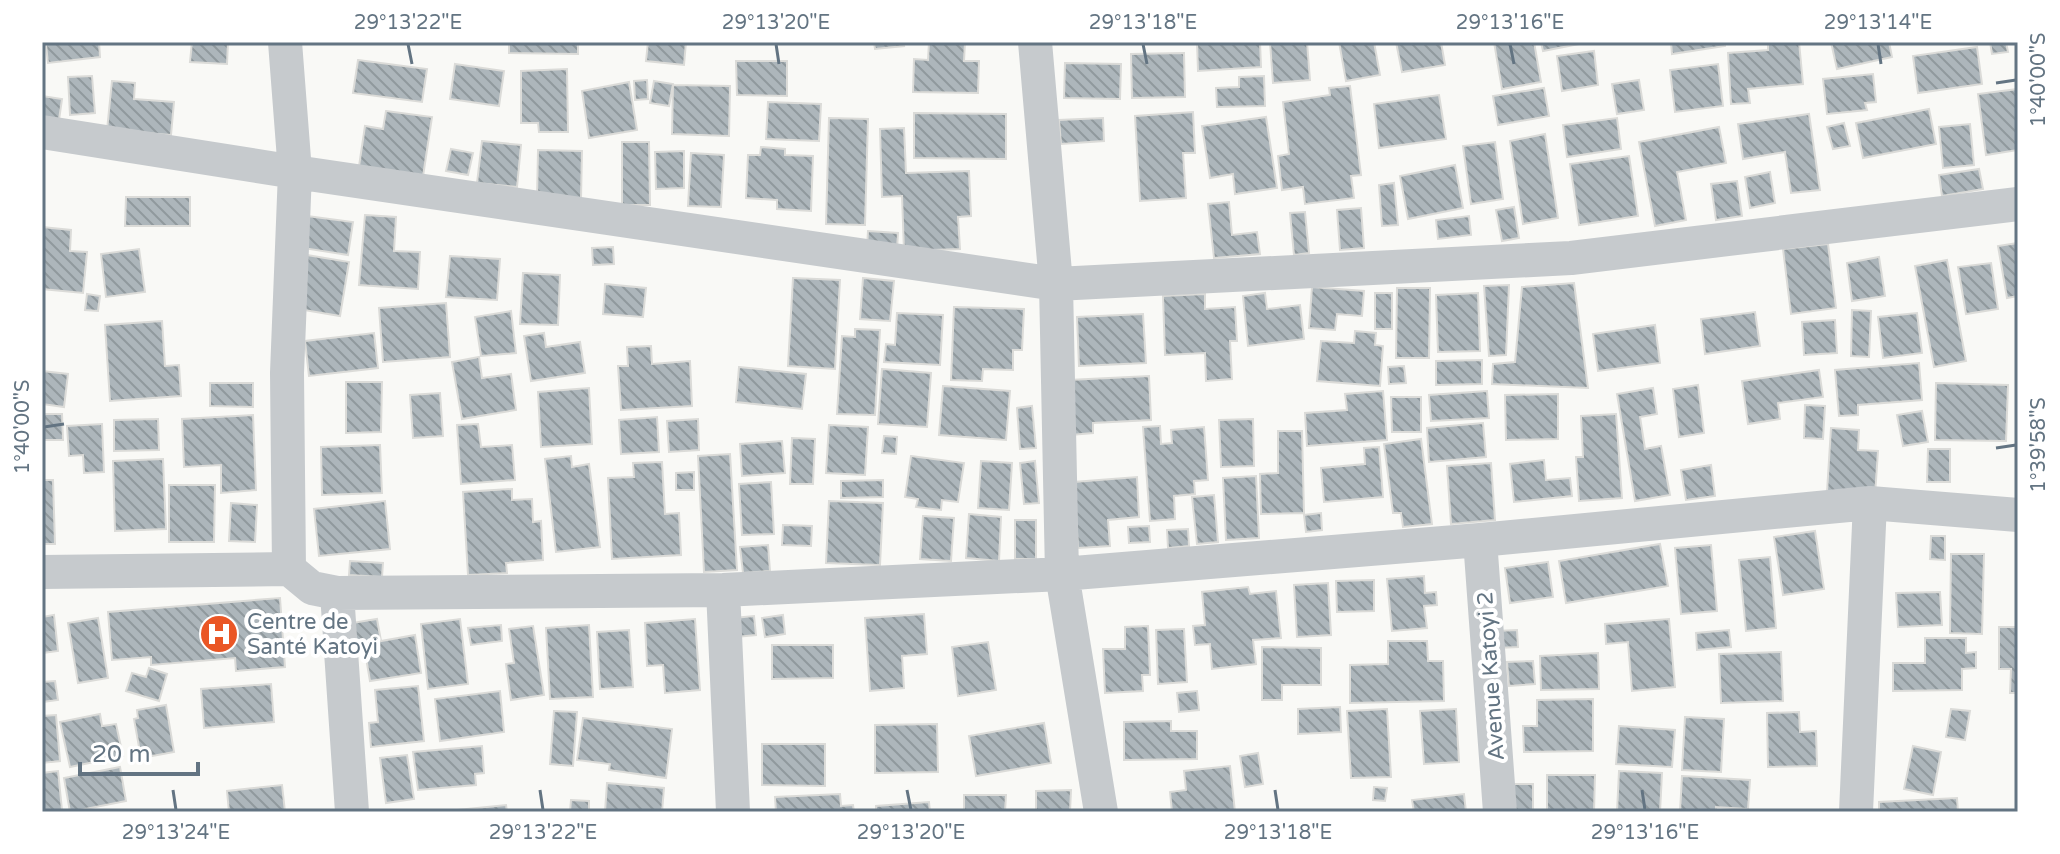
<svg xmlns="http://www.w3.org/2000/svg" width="2060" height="854" font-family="'Varela Round',sans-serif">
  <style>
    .building { fill: url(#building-back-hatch); stroke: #dbdbd8; stroke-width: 2 }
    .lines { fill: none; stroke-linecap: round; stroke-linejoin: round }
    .street { stroke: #c6cacd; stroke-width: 34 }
    .ticks { fill: none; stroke: #637482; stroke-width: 3 }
    .labels { text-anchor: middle; stroke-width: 8; stroke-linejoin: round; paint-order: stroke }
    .poi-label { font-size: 22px; fill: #637482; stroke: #fff; text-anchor: start }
    .street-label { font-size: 22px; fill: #637482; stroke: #fff }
    .neatline { fill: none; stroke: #637482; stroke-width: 3 }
    .ticks-label { font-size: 20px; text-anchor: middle; fill: #637482 }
  </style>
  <defs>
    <pattern id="building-back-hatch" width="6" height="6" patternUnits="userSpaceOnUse" patternTransform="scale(2)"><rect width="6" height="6" fill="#adb6bb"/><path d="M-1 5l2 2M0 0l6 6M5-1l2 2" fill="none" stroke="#90999d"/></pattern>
  </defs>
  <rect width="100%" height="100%" fill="#f9f9f6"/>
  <path class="building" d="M42 42H99L100 57 48 63 46 45H42Z
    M192 42H228L227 64 190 62Z
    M509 42H578V54L509 53Z
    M648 42H686L684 65 646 61Z
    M874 42H903L904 46 875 49Z
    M929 42H965L964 61H979L978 93 913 92 914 59 928 60Z
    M1197 42H1260L1261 67 1198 71Z
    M1270 42H1307L1310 80 1273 83Z
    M1339 42H1374L1380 75 1346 81Z
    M1396 42H1441L1445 65 1402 72Z
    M1494 42H1534L1541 82 1502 89Z
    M1541 42H1578L1579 44 1543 51Z
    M1671 42H1725V46L1672 54Z
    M1768 42H1799L1803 84 1748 89 1750 103 1731 104 1728 53 1768 50Z
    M1831 42H1889L1892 57 1837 69Z
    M1990 42H2006L2008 52 1992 54Z
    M1977 47 1982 84 1918 93 1913 56Z
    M1594 51 1598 85 1562 91 1557 56Z
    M1184 53 1185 97 1132 98 1131 54Z
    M358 60 427 69 422 102 353 93Z
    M736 61H787V96L737 95Z
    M1065 63 1121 64 1120 99 1064 98Z
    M455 64 504 71 499 106 450 99Z
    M1718 64 1723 106 1675 112 1670 70Z
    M567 69 568 132H539L538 123H521V71Z
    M1873 74 1876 102 1865 103 1867 110 1827 114 1823 79Z
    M92 76 95 113 70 115 68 77Z
    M1264 76 1265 106 1217 107 1216 88 1239 87V77Z
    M647 80 648 99 635 100 634 81Z
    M1639 80 1644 110 1617 114 1612 84Z
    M112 81 135 83 134 99 174 102 171 135 107 130Z
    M654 81 673 84 669 106 650 103Z
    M629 82 637 130 589 138 582 91Z
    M673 85 730 86 729 136 672 134Z
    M1350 86 1361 175 1351 176 1354 198 1305 204 1303 187 1282 190 1278 156 1289 154 1283 102 1330 95 1329 88Z
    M1544 88 1549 116 1498 125 1493 96Z
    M2018 89V150L1986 155 1978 94Z
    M1439 95 1446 139 1379 148 1374 104Z
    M42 96 62 99 59 120 42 117Z
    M768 102 821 104 819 141 766 139Z
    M1929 109 1936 144 1863 158 1856 123Z
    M386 111 432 117 422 183 358 173 365 126 383 129Z
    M1193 112 1195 153H1183L1186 198 1140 201 1135 116Z
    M914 113 1006 114V159L914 158Z
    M1809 114 1820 190 1791 193 1785 152 1743 159 1738 124Z
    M1266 117 1277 188 1235 194 1233 174 1210 178 1202 126Z
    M829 118 868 119 865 225 826 224Z
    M1103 118 1104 141 1061 144 1059 120Z
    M1617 118 1621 149 1567 157 1563 125Z
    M1844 123 1850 146 1833 149 1827 127Z
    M1970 124 1974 165 1943 168 1939 127Z
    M1719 127 1726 163 1677 172 1686 220 1655 226 1639 142Z
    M904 128 906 173 969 171 971 216 958 217 960 249 904 251 902 196 882 197 880 129Z
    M1545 134 1558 218 1523 224 1510 141Z
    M482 141 521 145 517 187 477 183Z
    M622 142H649L650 205H622Z
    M1495 142 1503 199 1471 204 1463 146Z
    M761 147 785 149V155L813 156 811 211 777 209V200L746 198 748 155H760Z
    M451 149 473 153 468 175 446 171Z
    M538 150 582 151 581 199 537 198Z
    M684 151V188L656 189 655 152Z
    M691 153 724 155 721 207 688 206Z
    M1629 156 1638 216 1579 225 1570 164Z
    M1455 165 1463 208 1408 219 1400 176Z
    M1979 169 1983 189 1942 196 1939 175Z
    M1770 172 1775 203 1750 208 1745 177Z
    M1737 181 1742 216 1716 220 1711 184Z
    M1394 183 1398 225 1382 226 1379 185Z
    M126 197H190V226H125Z
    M1229 202 1232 235 1257 232 1260 254 1214 258 1208 204Z
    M1514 207 1519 238 1502 241 1496 210Z
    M1361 208 1364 248 1340 250 1337 210Z
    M1305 212 1309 253 1294 255 1290 213Z
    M365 215 396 217 394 251 420 252 418 289 359 285Z
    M307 216 353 222 348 255 303 248Z
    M1469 216 1471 235 1438 239 1436 220Z
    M42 227 71 230 70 251 87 252 83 293 42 289Z
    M868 231 898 233 897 249 867 247Z
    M2018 243V296L2007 298 1998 246Z
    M1828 244 1836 308 1791 314 1783 249Z
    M613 247 614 264 593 265 592 248Z
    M139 249 145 292 106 297 101 254Z
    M307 255 349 262 340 316 298 309Z
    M450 256 500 259 497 300 446 297Z
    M1879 257 1885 296 1852 301 1847 263Z
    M1947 260 1966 361 1934 367 1915 266Z
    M1991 263 1998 309 1966 314 1958 267Z
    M523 273 560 275 558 325 520 324Z
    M793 278 840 280 835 369 788 366Z
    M863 278 894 281 890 321 860 319Z
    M1574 283 1588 388 1492 384 1493 364 1515 362 1522 287Z
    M605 284 646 288 643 317 603 314Z
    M1509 285 1506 355 1489 356 1484 286Z
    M1312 287 1364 291 1362 316 1337 314 1335 330 1309 328Z
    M1397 288H1430L1429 358H1396Z
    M1265 293 1267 309 1300 305 1304 339 1248 346 1243 296Z
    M1375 293H1392V329H1375Z
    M1478 293 1480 351 1438 352 1436 295Z
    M87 294 100 296 98 311 85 310Z
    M1205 294V309L1235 307 1237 341H1230L1232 379 1206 381 1205 353 1165 355 1163 296Z
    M446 303 450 357 383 362 379 308Z
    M954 307 1024 309 1022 350H1013V370L983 369 982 381 951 380Z
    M1852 310 1871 311 1869 357 1851 356Z
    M511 311 516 353 481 356 475 317Z
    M1755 312 1760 346 1705 354 1701 319Z
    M897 313 943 315 940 365 884 362 886 344 895 345Z
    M1917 313 1922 353 1883 358 1878 317Z
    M1143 314 1146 363 1079 366 1077 317Z
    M1835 320 1837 353 1804 355 1802 322Z
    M162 321 165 366 179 365 181 396 110 401 105 325Z
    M1655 325 1660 363 1598 371 1593 334Z
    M855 329 880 330 875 415 837 414 842 336 855 337Z
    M1355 331 1376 333 1375 345 1383 346 1380 386 1317 381 1321 341 1354 343Z
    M374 333 378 368 309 376 305 341Z
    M544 333 546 347 580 342 585 373 531 381 524 336Z
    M651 346 652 364 690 361 692 406 621 410 618 366H628L627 347Z
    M479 357 482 378 511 374 516 410 462 419 452 362Z
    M1482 360V384L1436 385V361Z
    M1919 363 1922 400 1858 405V415L1839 416 1835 370Z
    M1404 366 1406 383 1389 384 1388 367Z
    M739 367 806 374 802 409 736 402Z
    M882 369 931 373 927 427 878 424Z
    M1819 370 1823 397 1778 403 1780 419 1748 424 1742 381Z
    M42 371 68 374 64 407 42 404Z
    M1149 376 1151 420 1093 423V433L1071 435 1069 380Z
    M346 382H382L381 432 346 433Z
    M210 383H253V407L210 406Z
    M1936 383 2008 385 2006 441 1935 440Z
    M1698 385 1704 433 1679 437 1673 389Z
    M943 386 1010 391 1006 440 939 435Z
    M589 388 592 444 541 447 538 392Z
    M1653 388 1657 414 1640 417 1645 449 1661 446 1670 495 1635 501 1617 394Z
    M1383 391 1387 440 1307 446 1305 413 1347 410 1345 394Z
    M1487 391 1489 418 1431 421 1429 395Z
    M440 393 443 436 413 438 410 395Z
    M1558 394V439L1506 440 1505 395Z
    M1391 397H1421V432H1392Z
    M1805 405 1825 406 1823 439 1804 438Z
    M1032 406 1036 448 1020 449 1017 408Z
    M1922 411 1928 442 1903 446 1897 415Z
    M42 414H62L63 440H42Z
    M1616 414 1622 498 1579 501 1576 457H1583L1581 416Z
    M253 415 256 490 221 493V465L184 467 182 419Z
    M657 417 659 452 621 454 619 420Z
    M158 419 159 450 114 451V420Z
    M698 419 699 450 669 452 667 421Z
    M1253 419 1254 466 1221 467 1219 420Z
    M1483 423 1486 457 1429 462 1427 428Z
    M102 424 104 472 84 473 83 455 69 456 67 426Z
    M478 424 481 447 512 445 515 480 461 484 457 425Z
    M829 425 868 427 865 475 826 473Z
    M1160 426 1161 444 1172 443 1171 430 1204 427 1208 480 1194 481 1195 494 1174 496 1175 519 1150 521 1143 427Z
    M1831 428 1859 430 1858 450 1878 451 1875 495 1827 492Z
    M1278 431H1302L1304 513 1261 514 1260 474 1278 473Z
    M884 436 897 437 896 454 882 453Z
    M792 438 815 439 813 484H790Z
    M1421 439 1432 524 1403 527 1401 513H1393L1384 444Z
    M782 441 785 473 742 476 740 444Z
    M380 445 382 493 322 495 321 447Z
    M1379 447 1383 497 1324 502 1321 468 1365 464 1364 448Z
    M1928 449H1950V482H1927Z
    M730 454 737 570 704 572 698 456Z
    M571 456 572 467 589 464 600 547 556 552 545 459Z
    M911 456 964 463 958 502 942 500 941 510 916 507 918 499 905 497Z
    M163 459 166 529 115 531 113 461Z
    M1544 460 1546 480 1570 478 1572 496 1514 502 1510 464Z
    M981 461 1012 463 1009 510 978 508Z
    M1035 461 1039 503 1024 504 1020 463Z
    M662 462 665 514 679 513 681 555 612 559 608 478 634 477 633 463Z
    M1491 463 1495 520 1451 524 1447 466Z
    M1711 465 1715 496 1686 500 1681 470Z
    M694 472V490H676V473Z
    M1256 476 1259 538 1226 540 1223 478Z
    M1137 477 1139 517 1108 520 1110 546 1078 548 1074 482Z
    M42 480H53L55 544H42Z
    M883 480V497L841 498V481Z
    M771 482 774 534 742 535 739 484Z
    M169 485H215L214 542H169Z
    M512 489V500L532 499 533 522 541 521 543 560 506 563 507 573 468 575 463 492Z
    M1214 495 1218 542 1197 544 1192 497Z
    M385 501 390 549 319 556 314 509Z
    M829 501 883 503 880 565 826 563Z
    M231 503 257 505 255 542 229 541Z
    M1321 513 1322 530 1306 532 1304 515Z
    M969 514 1001 517 999 561 966 558Z
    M923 516 954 518 951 561 920 559Z
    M1015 520H1036V559H1015Z
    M783 525 812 526 811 546 782 545Z
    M1149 526 1150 542 1129 543 1128 527Z
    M1188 529 1189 546 1168 548 1167 530Z
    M1815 531 1824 589 1783 595 1774 537Z
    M1931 536H1945V560L1930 559Z
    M1660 544 1668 586 1566 603 1559 561Z
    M768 545 770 571 743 573 740 547Z
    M1711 545 1717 611 1681 614 1675 548Z
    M1951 554H1984L1982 634 1950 633Z
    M1770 557 1776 628 1746 631 1739 560Z
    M350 561 383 563 382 577 349 575Z
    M1548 562 1553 597 1510 603 1505 568Z
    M1424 576 1425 593 1436 592 1437 605 1424 606 1427 628 1392 631 1387 579Z
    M1374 580V611L1337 612 1336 581Z
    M1328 583 1331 635 1297 637 1294 585Z
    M1248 587 1250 594 1276 591 1281 638 1253 640 1256 664 1212 669 1210 644 1195 645 1193 626 1205 625 1202 592Z
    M1940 592 1942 625 1898 627 1896 593Z
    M280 598 285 667 236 671 235 658 151 665V657L112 660 108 612Z
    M924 614 927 654 902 656 904 688 870 691 865 618Z
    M54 615 58 651 42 653V617Z
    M783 615 785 634 765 637 762 618Z
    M754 616 756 635 736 637 734 618Z
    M98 618 108 678 78 683 68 623Z
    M377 619 381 641 415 635 421 673 370 681 364 646 356 648 352 623Z
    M460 619 468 684 428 689 421 624Z
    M695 619 700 690 665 693 663 665 647 666 645 623Z
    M1669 619 1675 687 1632 691 1628 642 1606 644 1605 624Z
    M501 625 502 641 471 645 468 628Z
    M589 625 593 697 550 699 546 628Z
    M533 626 544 695 511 700 506 664 514 663 509 629Z
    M1148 626 1150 675H1142L1143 691 1105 693 1103 649H1125V627Z
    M1999 627H2018V693H2010L2011 669H1999Z
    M1184 629 1187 682 1158 684 1156 630Z
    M629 630 633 687 600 689 597 632Z
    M1517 630 1518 647 1497 648 1496 631Z
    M1729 630 1731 647 1697 650 1696 633Z
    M1925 638H1966V653L1976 652V668L1962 669V690L1893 691V663H1925Z
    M1388 641H1427L1428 661H1443L1444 701 1350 703V665L1388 664Z
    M988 642 996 690 958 696 952 647Z
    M772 645H833V678L772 679Z
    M1262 647 1321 648V685H1282V700H1262Z
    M1781 652 1783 701 1721 703 1719 654Z
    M1598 653 1599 689 1541 690 1540 656Z
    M1533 661 1535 684 1509 686 1507 662Z
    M149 668 167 674 159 701 126 691 132 673 146 677Z
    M55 681 58 700 42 702V682Z
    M271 684 274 722 204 728 201 689Z
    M418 686 424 741 371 747 369 723 378 722 375 690Z
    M500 691 504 732 440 741 435 699Z
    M1197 691 1199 710 1179 712 1177 693Z
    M1593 699V751L1524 752 1523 726H1537V700Z
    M166 705 174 752 141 758 134 719 138 718 137 710Z
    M1340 707 1341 732 1298 734V709Z
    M1387 709 1391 777 1351 778 1347 711Z
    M1456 709 1459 762 1424 764 1420 711Z
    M1951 709 1970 711 1965 740 1946 737Z
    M554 711 577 712 573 766 550 764Z
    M1799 712 1800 732 1816 731 1817 766 1768 767 1767 713Z
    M100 714 102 726 116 724 123 756 70 767 60 722Z
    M56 715 60 761 42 763V716Z
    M1685 717 1724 719 1721 772 1682 770Z
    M583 718 672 729 666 778 609 770 610 764 577 760Z
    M1171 721V731H1197V759L1124 760V722Z
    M1044 723 1051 763 976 776 969 736Z
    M937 724 938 772 875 773V725Z
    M1619 726 1675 730 1672 767 1616 764Z
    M762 744H825V786L762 785Z
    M482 746 484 773 475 774 476 785 418 790 413 752Z
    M1913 746 1941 752 1933 795 1904 789Z
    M1258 753 1263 784 1245 787 1240 756Z
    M407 755 414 799 386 803 380 758Z
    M1230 766 1235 812H1172L1170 792 1186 790 1184 771Z
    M120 767 126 801 70 812 64 778Z
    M58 771 62 810 42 812V773Z
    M1619 771 1662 773 1660 812H1617Z
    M1547 775H1595L1594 812H1547Z
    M1682 776 1750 780 1748 809 1716 807V812H1680Z
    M607 783 664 788 662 812H605Z
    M1511 784H1533V812H1511Z
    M282 785 285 812H229L227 791Z
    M1374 787 1387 788 1385 801 1373 800Z
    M1071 790 1070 812H1036V791Z
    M840 794 841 806 853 805 854 812H776L775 797Z
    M1464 794 1466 812H1414L1412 800Z
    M964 795H1006L1005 812H964Z
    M1957 798 1958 812H1879V802Z
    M571 800 589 801V812H570Z
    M929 802 930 812H876V806Z
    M506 805 507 812H458V810Z"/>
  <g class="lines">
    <path class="street" d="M285 42 295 172 287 373 289 569
      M1035 42 1056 284 1062 574 1101 812
      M42 132 295 172 1056 284 1571 258 2018 204
      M1480 540 1500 812
      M42 572 289 569 312 588 337 593 723 590 1062 574 1480 540 1870 503 2018 515
      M723 590 733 812
      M337 593 352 812
      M1856 812 1870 503"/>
  </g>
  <path class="ticks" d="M408 44 412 64M776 44 779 64M1143 44 1147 64M1510 44 1514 64M1878 44 1881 64M1996 83 2016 80M44 427 64 424M1996 448 2016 445M173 790 176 810M540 790 543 810M907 790 911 810M1275 790 1278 810M1642 790 1645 810"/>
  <defs>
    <symbol id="hospital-disc" viewBox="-11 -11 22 22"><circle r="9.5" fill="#ea5625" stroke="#fff"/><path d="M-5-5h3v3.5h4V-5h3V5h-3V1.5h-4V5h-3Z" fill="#fff"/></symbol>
  </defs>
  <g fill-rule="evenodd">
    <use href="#hospital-disc" x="197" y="612" width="44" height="44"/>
  </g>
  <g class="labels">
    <g class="poi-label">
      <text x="247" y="629">Centre de<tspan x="247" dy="25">Santé Katoyi</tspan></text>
    </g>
    <g class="street-label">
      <text transform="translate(1490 676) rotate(-94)" y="8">Avenue Katoyi 2</text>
    </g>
  </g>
  <rect width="2060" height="854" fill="none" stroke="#ffffff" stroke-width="88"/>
  <path d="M80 762v12h118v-12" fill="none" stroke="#637482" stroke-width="4"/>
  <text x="92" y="762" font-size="24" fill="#637482" stroke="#ffffff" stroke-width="6" paint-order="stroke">20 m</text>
  <rect x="44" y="44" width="1972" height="766" class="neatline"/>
  <g class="ticks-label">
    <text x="408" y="29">29°13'22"E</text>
    <text x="776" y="29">29°13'20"E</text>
    <text x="1143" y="29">29°13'18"E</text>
    <text x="1510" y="29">29°13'16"E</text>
    <text x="1878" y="29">29°13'14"E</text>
    <text transform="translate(2038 80) rotate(-90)" y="7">1°40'00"S</text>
    <text transform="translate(22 427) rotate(-90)" y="7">1°40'00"S</text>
    <text transform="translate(2038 445) rotate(-90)" y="7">1°39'58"S</text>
    <text x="176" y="839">29°13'24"E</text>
    <text x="543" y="839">29°13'22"E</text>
    <text x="911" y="839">29°13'20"E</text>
    <text x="1278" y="839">29°13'18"E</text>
    <text x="1645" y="839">29°13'16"E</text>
  </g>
</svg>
